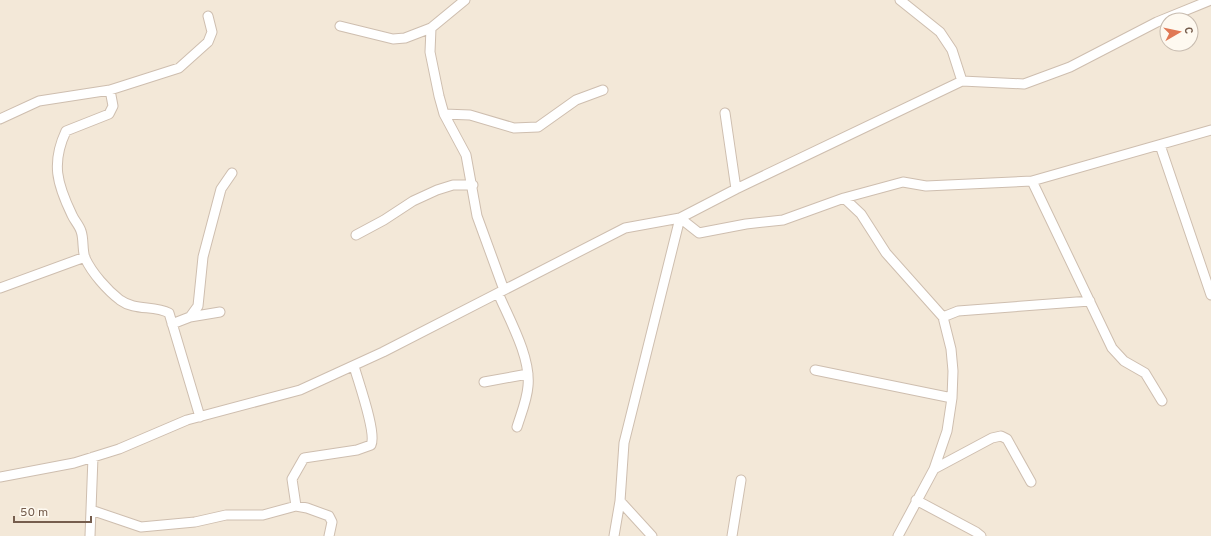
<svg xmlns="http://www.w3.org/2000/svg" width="1211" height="536" font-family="Overpass,sans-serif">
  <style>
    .residential { fill: #f3e8d8; fill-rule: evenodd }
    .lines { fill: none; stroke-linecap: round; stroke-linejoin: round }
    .minor-casing { stroke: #cebeaf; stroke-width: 11 }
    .minor { stroke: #fff; stroke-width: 9 }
  </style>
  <rect width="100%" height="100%" fill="#fcf5e9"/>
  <path class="residential" d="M0 0H1211V536H0ZM1167 20H1191V44H1167Z"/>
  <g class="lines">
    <defs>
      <path id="minor" d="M465 0 431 28 430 52 439 96 444 114 466 155 477 216 504 290
        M900 0 940 32 952 50 962 81
        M340 26 393 39 405 38 431 28
        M110 90 113 106 109 114 66 131C51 163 57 184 72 215 74 220 79 225 81 231 84 239 82 250 85 258 92 273 107 290 120 300 135 311 154 305 169 313L200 417
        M725 113 736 189
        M444 114 470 115 514 128 538 127 576 100 603 90
        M0 119 39 101 110 90 179 68 208 42 212 32 208 16
        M1160 145 1211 295
        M1032 181 1112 348 1124 361 1145 373 1162 401
        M844 198 861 214 886 253 943 317 951 349 953 371 952 398 947 431 934 469 898 536
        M356 235 384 220 413 201 437 190 453 185H473
        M0 288 85 257
        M498 293C509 319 531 357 528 386 527 400 521 414 517 427
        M190 317 198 306 203 257 221 189 232 173
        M943 317 958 311 1090 301
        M172 324 190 317 220 312
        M815 370 952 398
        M484 382 528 374
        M934 469 992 438 1001 436 1007 439 1031 482
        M0 477 74 463 119 449 187 420 300 390 383 352 625 228 680 218 736 189 962 81 1024 84 1070 67 1157 22 1211 0
        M916 500 976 532 981 536
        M620 501 652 536
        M296 506 292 479 304 458 357 450 371 445C377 433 358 381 354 366
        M91 510 141 527 195 522 226 515H263L296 506 307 508 329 516 332 522 329 536
        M90 536 93 457
        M614 536 620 501 624 443 680 218 699 233 746 224 783 220 844 198 903 182 926 186 1032 181 1211 130
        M732 536 741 480"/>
    </defs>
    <use href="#minor" class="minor-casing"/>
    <use href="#minor" class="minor"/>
  </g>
  <g transform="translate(1179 32) rotate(81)"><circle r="19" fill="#fef9f0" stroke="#c7bbaf"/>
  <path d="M0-3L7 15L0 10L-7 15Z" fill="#e07854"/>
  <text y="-6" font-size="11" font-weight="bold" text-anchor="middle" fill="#755d4d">С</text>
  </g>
  <path d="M14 516v6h77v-6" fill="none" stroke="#755d4d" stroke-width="2"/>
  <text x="20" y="516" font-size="12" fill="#755d4d" stroke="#fef9f0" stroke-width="3" paint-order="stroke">50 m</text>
</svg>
